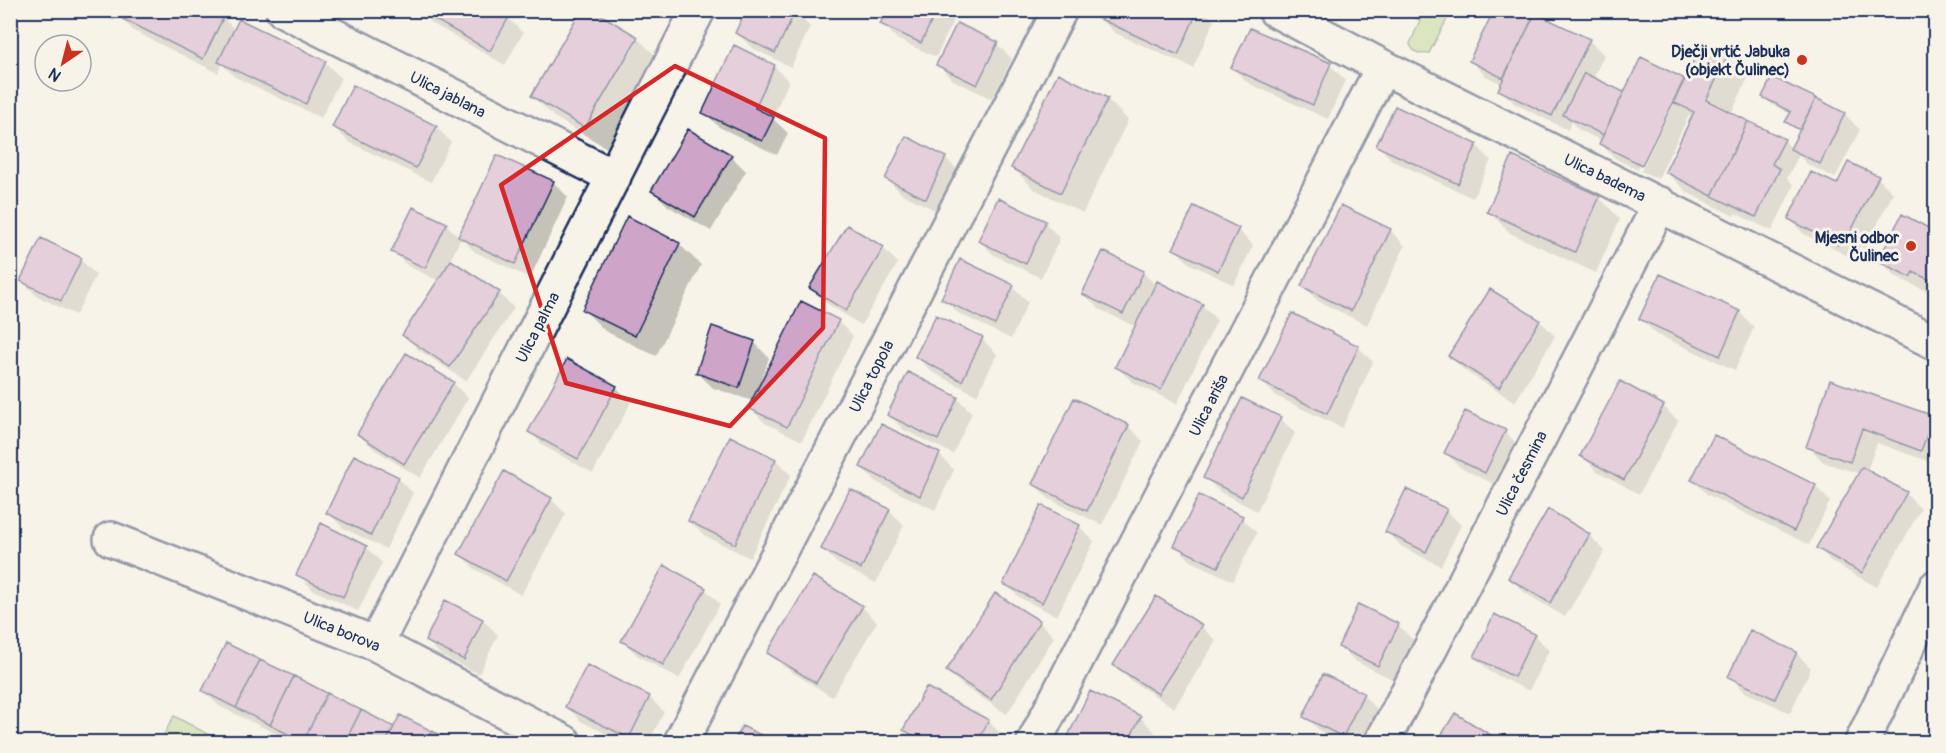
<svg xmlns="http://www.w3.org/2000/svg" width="1946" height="753" font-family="Pangolin,sans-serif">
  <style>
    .green { fill: #b9d890; stroke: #6a8477; stroke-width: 1.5 }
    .shadow { fill: #0003 }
    .building { fill: #cea4c9; stroke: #1b2f5e; stroke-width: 1.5 }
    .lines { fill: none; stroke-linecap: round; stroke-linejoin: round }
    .street-casing { stroke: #1b2f5e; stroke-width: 38 }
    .street { stroke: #f7f3e8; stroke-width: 33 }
    .marked { fill: none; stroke: #d62828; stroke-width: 4.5; stroke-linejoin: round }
    .poi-dot { fill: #c8321e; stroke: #f7f3e8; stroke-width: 2 }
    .labels { text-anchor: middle; stroke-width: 6; stroke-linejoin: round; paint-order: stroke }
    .poi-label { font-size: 16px; font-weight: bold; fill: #1b2f5e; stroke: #f7f3e8; text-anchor: end }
    .street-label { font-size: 16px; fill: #1b2f5e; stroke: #f7f3e8 }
  </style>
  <rect width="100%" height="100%" fill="#f7f3e8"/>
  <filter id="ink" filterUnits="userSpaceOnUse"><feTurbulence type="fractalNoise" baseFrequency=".0167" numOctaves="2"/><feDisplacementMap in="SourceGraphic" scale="12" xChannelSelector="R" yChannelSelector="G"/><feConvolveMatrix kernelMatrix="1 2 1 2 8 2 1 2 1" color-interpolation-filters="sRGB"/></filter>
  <g filter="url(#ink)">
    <path class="green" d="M1399 11H1435L1448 17 1429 53C1421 55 1413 53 1410 44L1420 20Z
      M174 716 222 742H160Z"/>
    <path class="shadow" d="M93 10H209L223 17 235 30 240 21 326 63 341 78 321 118 235 77 222 64 218 73 134 31 117 15 114 21Z
      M390 10H406L401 17Z
      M419 10 508 18 523 33 505 65 433 24Z
      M810 10H823L820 16Z
      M888 10H949L955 17 936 57 897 39 882 23Z
      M1103 10H1204L1214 21 1193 68 1115 33 1099 18Z
      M1496 10H1540L1552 22 1589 40 1604 55 1593 79 1625 94 1685 81 1727 57 1748 78 1731 114 1784 140 1792 149 1801 133 1787 122 1791 114 1771 104 1764 97 1773 79 1845 114 1860 130 1835 178 1807 164 1799 155 1787 178 1794 185 1772 231 1735 213 1734 216 1688 193 1666 172 1692 119 1689 115 1658 179 1641 171 1675 102 1673 99 1638 170 1616 159 1601 144 1602 141 1579 130 1571 122 1568 130 1515 104 1500 89 1502 84 1486 76 1471 61Z
      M795 11 810 27 791 67 752 48 737 33Z
      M637 38 659 59 607 148 554 117 533 96Z
      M997 44 1012 59 992 99 953 80 938 65Z
      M1330 65 1345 80 1328 119 1248 83 1233 68Z
      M774 66 789 81 772 118 788 133 777 155 719 127 704 112Z
      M1107 99 1128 120 1083 213 1034 189 1013 168Z
      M334 127H436L451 142 431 182 349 142Z
      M1476 145 1491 160 1473 198 1393 161 1378 146Z
      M731 156 746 171 711 231 668 206 653 191Z
      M498 157 553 182 568 197 530 278 475 252 461 238 450 261 499 293 514 308 466 381 419 350 404 335 439 281 408 266 393 251 446 224 460 238Z
      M945 158 961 173 941 213 902 194 887 179Z
      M1878 178 1893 193 1865 249 1860 246 1854 259 1804 234 1789 219 1838 186Z
      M1599 197 1620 219 1596 273 1510 233 1489 212Z
      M999 200 1045 223 1060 238 1041 278 994 255 979 240Z
      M1238 230 1253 245 1234 285 1190 264 1175 249Z
      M1390 230 1405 246 1367 325 1318 301 1303 286Z
      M1936 231V290L1928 286 1926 291 1895 276 1880 260Z
      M679 244 701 265 656 356 605 331 583 309Z
      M883 248 898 263 861 325 826 303 811 288Z
      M81 260 96 275 76 315 37 296 22 281Z
      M961 261 1013 287 1028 302 1011 339 958 313 943 298Z
      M1143 272 1156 286 1202 305 1217 320 1177 404 1132 382 1117 367 1136 327 1099 309 1084 294Z
      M1490 291 1540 321 1555 336 1515 402 1465 371 1450 356Z
      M1739 312 1754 327 1735 370 1656 334 1641 319Z
      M1293 315 1358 347 1373 362 1342 428 1276 396 1261 381Z
      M838 321 853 336 802 441 765 423 750 408 753 401 713 388 698 373 754 342 769 358 762 378 764 379Z
      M982 339 997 354 977 395 932 372 917 357Z
      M407 355 453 383 468 398 420 478 374 449 359 434Z
      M568 361 616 387 631 402 593 473 545 447 530 432Z
      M1831 382 1933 417 1936 420V464L1877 443 1867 471 1906 494 1921 509 1877 587 1833 563 1818 548 1860 474 1823 462 1808 446Z
      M957 398 972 413 953 454 904 430 889 415Z
      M1663 406 1678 421 1639 494 1597 471 1582 456Z
      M1280 418 1295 433 1257 511 1220 492 1205 477Z
      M881 426 939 454 954 470 935 510 876 482 861 467Z
      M1128 426 1143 441 1102 525 1049 499 1034 484Z
      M1505 432 1520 447 1500 487 1461 468 1446 453Z
      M776 460 791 475 750 558 705 536 690 521Z
      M398 478 413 493 386 549 343 528 328 512Z
      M1693 480 1815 486 1830 501 1809 545 1708 495Z
      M551 499 566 514 521 595 475 569 460 554Z
      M889 510 904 525 876 583 838 564 822 549Z
      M1446 510 1461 525 1441 566 1402 547 1387 531Z
      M1549 511 1590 536 1605 551 1565 617 1525 593 1510 578Z
      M1242 518 1257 533 1233 581 1191 561 1176 546Z
      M322 525 366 547 382 563 358 611 313 590 298 574Z
      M1079 526 1094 541 1057 616 1020 598 1005 583Z
      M705 589 720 604 679 679 638 656 623 641Z
      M446 602 483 620 498 635 479 674 442 656 427 641Z
      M862 607 877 622 832 697 784 667 769 652Z
      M1039 622 1054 637 1007 714 963 686 948 671Z
      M1398 625 1413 640 1394 680 1355 661 1340 646Z
      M1201 626 1216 641 1174 708 1130 680 1115 665Z
      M1534 635 1549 650 1529 691 1490 672 1475 656Z
      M1796 653 1811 668 1790 713 1745 692 1730 677Z
      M204 691 395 729 401 717 452 742H293L219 706Z
      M1091 693 1140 717 1155 732 1150 742H1077L1070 736Z
      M1363 695 1378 710 1362 742H1342L1320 731 1305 716Z
      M649 697 664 712 649 742H624L582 722 567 707Z
      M1455 715 1499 742H1438Z
      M988 721 1003 736 1000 742H917L905 730Z
      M743 728 772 742H736Z"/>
    <path class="building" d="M120 10H213L224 16 203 59 117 16Z
      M418 10H498L509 17 490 51Z
      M581 10H593L638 37 585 128 531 96Z
      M746 10H796L775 53 735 33Z
      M887 10H937L921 43 880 24Z
      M1101 10H1198L1178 55 1098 18Z
      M1494 10H1537L1503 78 1469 61Z
      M1535 13 1590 39 1552 116 1498 90Z
      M239 19 326 61 306 104 218 62Z
      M957 23 998 42 977 85 936 65Z
      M1250 28 1331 63 1313 105 1231 68Z
      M1702 43 1728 56 1706 100 1748 121 1712 196 1665 172 1694 112 1673 102Z
      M734 45 775 65 755 108 774 117 762 141 702 113Z
      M1641 57 1685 79 1642 165 1599 144Z
      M1058 73 1108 98 1061 193 1011 168Z
      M1584 73 1624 92 1603 135 1563 115Z
      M1772 77 1816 98 1800 130 1785 122 1791 112 1762 97Z
      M353 85 437 126 416 168 332 127Z
      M1816 98 1845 113 1820 164 1790 149Z
      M1395 106 1477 144 1458 184 1376 146Z
      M1748 121 1785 139 1772 164 1780 169 1756 217 1712 196Z
      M688 129 732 155 695 217 651 191Z
      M906 136 946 157 926 199 885 179Z
      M497 155 554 181 515 264 458 237Z
      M1512 156 1600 196 1575 252 1487 212Z
      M1848 162 1879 176 1849 235 1844 233 1838 245 1788 219 1811 172 1837 184Z
      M998 198 1046 221 1026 264 978 241Z
      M1341 205 1391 229 1351 311 1301 286Z
      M1194 206 1239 228 1218 271 1173 249Z
      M413 207 447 223 425 268 391 252Z
      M1902 214 1934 231 1936 228V278L1932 276 1930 280 1913 272 1910 277 1878 261Z
      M627 216 680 243 635 336 582 310Z
      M847 225 884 247 846 311 809 288Z
      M41 238 82 258 61 301 20 281Z
      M1103 251 1144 271 1123 314 1082 294Z
      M960 259 1014 285 995 325 941 299Z
      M451 260 500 292 450 367 402 335Z
      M1660 274 1740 311 1720 356 1639 319Z
      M1157 281 1203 304 1161 390 1115 367Z
      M1490 289 1540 320 1499 388 1448 356Z
      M801 301 839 320 787 427 748 408Z
      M1292 313 1359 346 1327 414 1259 381Z
      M936 315 983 337 962 381 915 357Z
      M712 326 755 341 739 388 696 373Z
      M406 353 454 382 404 464 357 434Z
      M567 359 617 386 578 459 528 432Z
      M908 372 958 397 938 440 887 415Z
      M1830 380 1934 416 1921 451 1862 429 1850 462 1806 447Z
      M1620 381 1664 405 1624 480 1580 456Z
      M1074 398 1129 425 1087 511 1032 484Z
      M1242 398 1281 417 1242 497 1203 478Z
      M1465 411 1506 430 1485 473 1444 453Z
      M881 424 940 453 920 496 860 467Z
      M1714 435 1816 485 1794 531 1691 480Z
      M730 436 776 459 735 544 688 521Z
      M354 455 399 477 371 535 326 513Z
      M1862 467 1907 492 1862 573 1816 548Z
      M504 471 552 498 506 581 458 554Z
      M850 489 890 509 861 569 821 549Z
      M1406 489 1447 509 1426 552 1385 532Z
      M1199 495 1243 516 1218 567 1174 546Z
      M1041 505 1080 525 1042 603 1003 584Z
      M1548 509 1590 534 1550 603 1508 578Z
      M321 523 367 546 343 597 296 575Z
      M664 565 706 588 663 665 621 641Z
      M813 576 863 606 816 683 767 653Z
      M995 593 1040 621 991 700 946 671Z
      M1156 596 1202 625 1158 694 1113 665Z
      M445 600 483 619 464 660 425 641Z
      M1358 604 1399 624 1378 666 1338 647Z
      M1494 614 1535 634 1514 677 1474 657Z
      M1750 630 1797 652 1775 699 1728 677Z
      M226 643 260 660 236 708 202 691Z
      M260 660 294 676 270 725 236 708Z
      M587 665 650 696 629 738 565 707Z
      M1323 674 1364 693 1343 737 1303 717Z
      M294 676 327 693 303 742 270 725Z
      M926 687 989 720 977 742H926L903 730Z
      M1090 691 1141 716 1128 742H1081L1068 736Z
      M327 693 361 710 345 742H303Z
      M361 710 394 727 386 742H345Z
      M1455 713 1502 742H1437Z
      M400 715 432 731 426 742H386Z
      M742 726 776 742H734Z
      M1936 727V742H1928Z
      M432 731 456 742H426Z"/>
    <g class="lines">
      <defs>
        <path id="street" d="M283 10 614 177
          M1275 10 1383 67 1936 343
          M111 539 376 644 564 742
          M376 644 698 10
          M681 742 1060 10
          M1034 742 1383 67
          M1382 742 1660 204
          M1862 742 1936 587"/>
      </defs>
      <use href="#street" class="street-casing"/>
      <use href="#street" class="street"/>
    </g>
  </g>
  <path d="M0 0H1946V753H0ZM675 66 825 138 823 328 730 426 566 383 501 185Z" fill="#f7f3e8" fill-opacity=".55" fill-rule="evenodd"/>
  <path class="marked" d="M675 66 825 138 823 328 730 426 566 383 501 185Z"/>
  <g class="poi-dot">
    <circle cx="1802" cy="60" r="6"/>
    <circle cx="1911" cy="246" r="6"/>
  </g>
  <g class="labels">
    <g class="poi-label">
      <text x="1790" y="57">Dječji vrtić Jabuka<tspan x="1790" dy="18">(objekt Čulinec)</tspan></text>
      <text x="1899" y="243">Mjesni odbor<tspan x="1899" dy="18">Čulinec</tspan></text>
    </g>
    <g class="street-label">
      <text transform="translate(448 94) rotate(27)" y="6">Ulica jablana</text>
      <text transform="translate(1605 177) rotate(26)" y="6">Ulica badema</text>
      <text transform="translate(537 327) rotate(-63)" y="6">Ulica palma</text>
      <text transform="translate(871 376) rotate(-63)" y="6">Ulica topola</text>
      <text transform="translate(1208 405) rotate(-63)" y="6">Ulica ariša</text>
      <text transform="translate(1521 473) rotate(-63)" y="6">Ulica česmina</text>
      <text transform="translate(342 631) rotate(22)" y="6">Ulica borova</text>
    </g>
  </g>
  <rect width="1946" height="753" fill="none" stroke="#f7f3e8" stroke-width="36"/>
  <rect x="18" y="18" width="1910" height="717" fill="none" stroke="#1b2f5e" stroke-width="2" filter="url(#ink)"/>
  <g transform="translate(63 63) rotate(215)"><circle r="28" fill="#f7f3e8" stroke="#9fa5b1" stroke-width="1.5"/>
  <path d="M0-4.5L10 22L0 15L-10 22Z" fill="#c8321e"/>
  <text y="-9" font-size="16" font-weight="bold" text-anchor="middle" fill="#1b2f5e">N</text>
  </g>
</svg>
